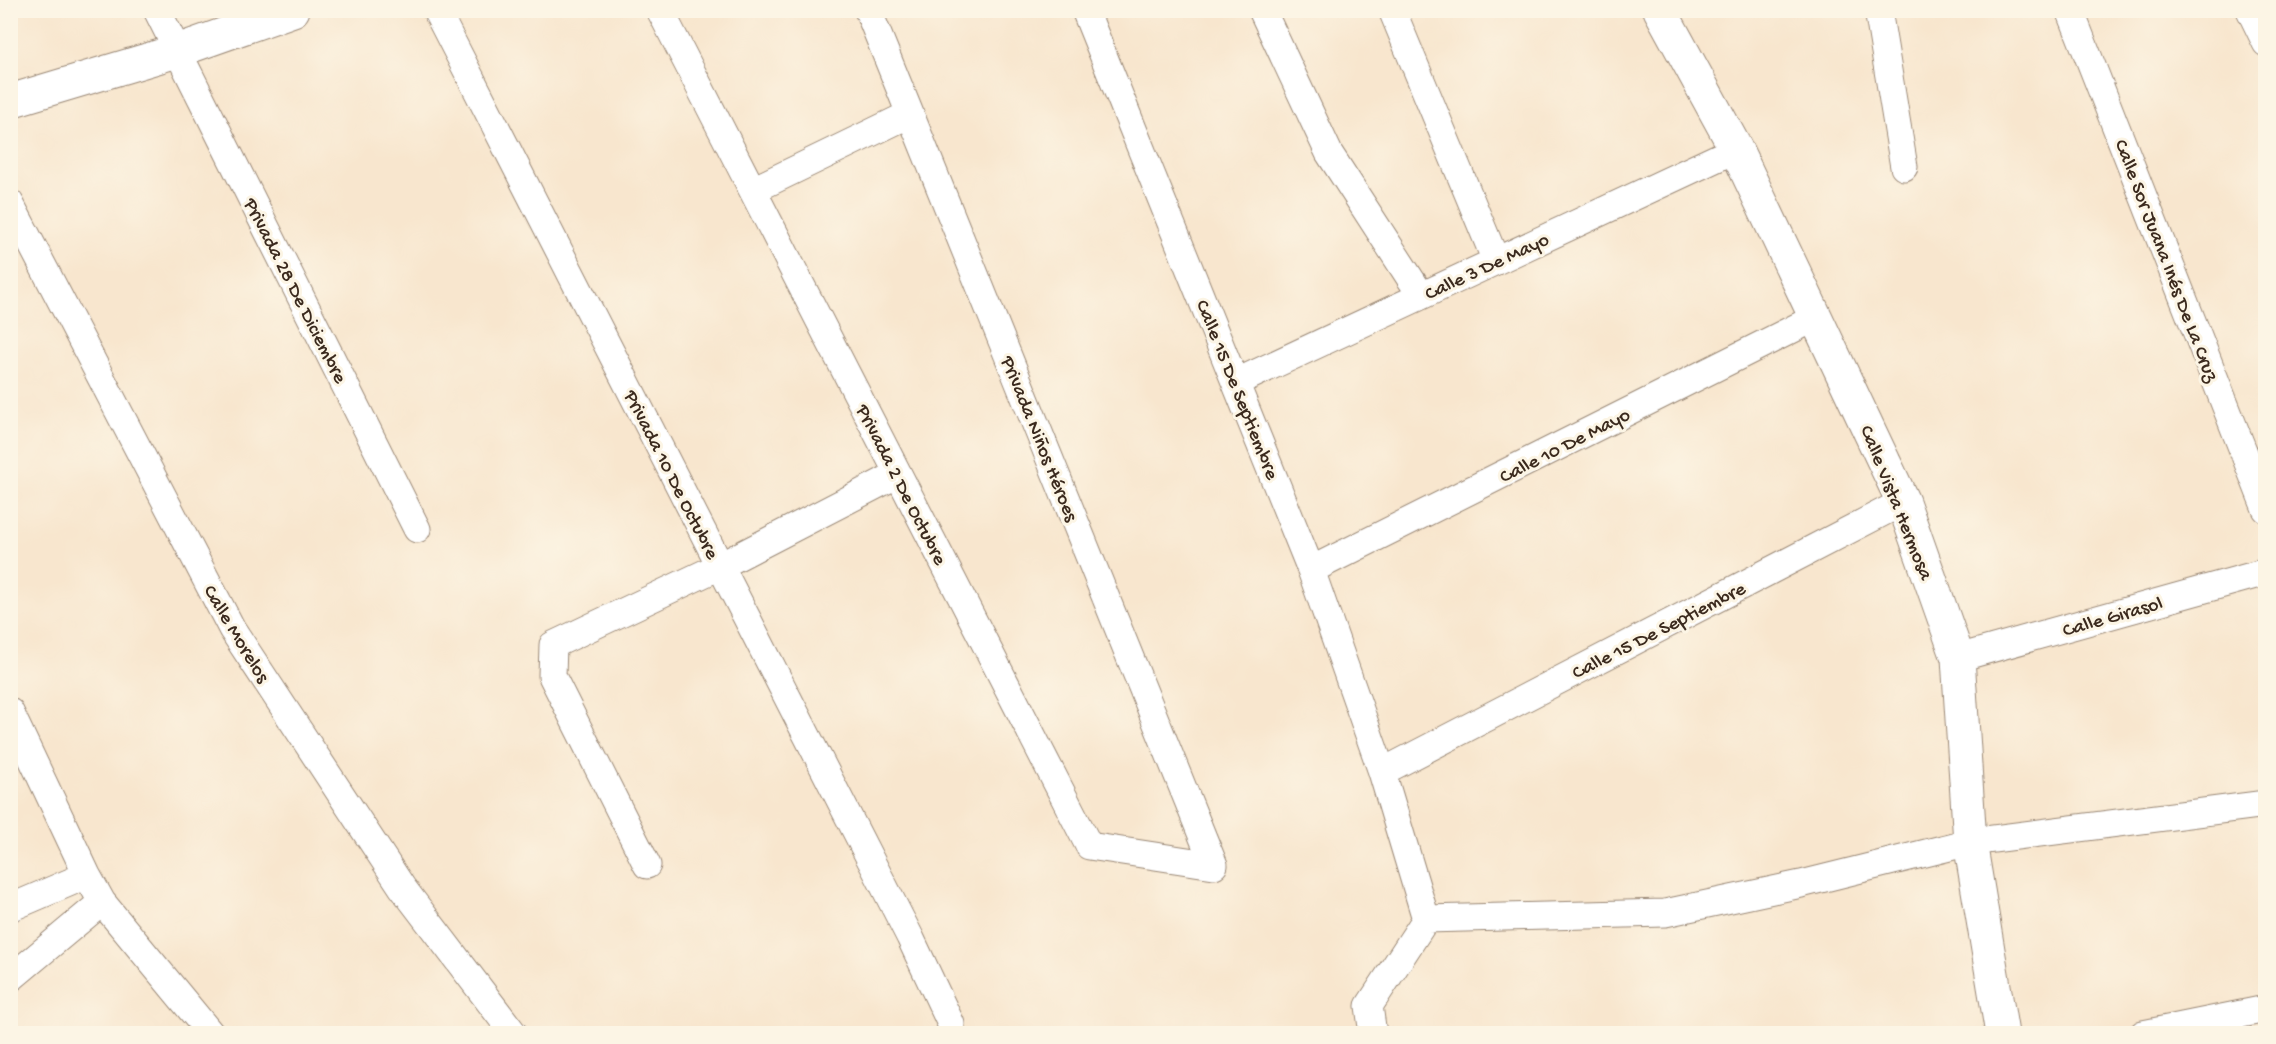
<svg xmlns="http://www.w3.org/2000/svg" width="2276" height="1044" font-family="'Gochi Hand',sans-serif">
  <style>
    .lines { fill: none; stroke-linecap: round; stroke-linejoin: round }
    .minor-casing { stroke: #9a8876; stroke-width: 29 }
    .tertiary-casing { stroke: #9a8876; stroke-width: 35 }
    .minor { stroke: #fff; stroke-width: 27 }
    .tertiary { stroke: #fff; stroke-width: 33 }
    .labels { text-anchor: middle; stroke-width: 6; stroke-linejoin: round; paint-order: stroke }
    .street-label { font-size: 20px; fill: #3b2a1e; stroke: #fcf5e5 }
  </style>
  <rect width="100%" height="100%" fill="#fcf5e5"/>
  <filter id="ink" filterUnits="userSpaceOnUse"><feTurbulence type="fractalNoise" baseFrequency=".0167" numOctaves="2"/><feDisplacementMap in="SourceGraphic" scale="12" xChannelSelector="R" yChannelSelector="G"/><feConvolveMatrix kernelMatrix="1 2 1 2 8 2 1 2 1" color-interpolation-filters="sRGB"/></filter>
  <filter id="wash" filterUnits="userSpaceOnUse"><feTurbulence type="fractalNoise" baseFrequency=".008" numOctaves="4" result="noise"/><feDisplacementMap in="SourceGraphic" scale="24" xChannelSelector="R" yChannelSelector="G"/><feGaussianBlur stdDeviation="1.35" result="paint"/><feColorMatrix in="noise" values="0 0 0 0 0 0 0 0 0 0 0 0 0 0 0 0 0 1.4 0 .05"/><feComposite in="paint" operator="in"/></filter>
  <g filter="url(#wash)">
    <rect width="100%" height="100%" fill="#f8e6ce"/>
  </g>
  <g filter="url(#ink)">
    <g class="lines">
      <defs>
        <path id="minor" d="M157 10 417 529
          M436 10 910 937 951 1024V1034
          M660 10 1089 846 1214 865
          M868 10 1214 865
          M1085 10 1311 570 1382 772 1426 919
          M1262 10 1329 153 1421 295
          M1392 10 1496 261
          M1878 10 1904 167
          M2070 10 2266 509
          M2250 10 2266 43
          M753 190 910 114
          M10 203 232 629 402 887 514 1034
          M1237 382 1736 149
          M1311 570 1817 317
          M1958 658 2266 572
          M10 712 87 875 102 902 211 1034
          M1382 772 1903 502
          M647 865 552 676 553 645 720 566 898 474
          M10 908 87 875
          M1426 919 1665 913 1801 884 1970 842 2266 804
          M10 979 102 902
          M1373 1034 1369 1006 1426 919
          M2143 1034 2266 1009"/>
        <path id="tertiary" d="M1660 10 1736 149 1903 502 1958 658 1970 842 2002 1034
          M10 101 177 51 293 10"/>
      </defs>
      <use href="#minor" class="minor-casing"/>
      <use href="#tertiary" class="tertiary-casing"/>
      <use href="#minor" class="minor"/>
      <use href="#tertiary" class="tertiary"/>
    </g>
  </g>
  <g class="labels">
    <g class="street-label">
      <text transform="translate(2168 260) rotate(69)" y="7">Calle Sor Juana Inés De La Cruz</text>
      <text transform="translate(1486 265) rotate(-25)" y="7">Calle 3 De Mayo</text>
      <text transform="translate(297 290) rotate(63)" y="7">Privada 28 De Diciembre</text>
      <text transform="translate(1239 389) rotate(68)" y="7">Calle 15 De Septiembre</text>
      <text transform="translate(1041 438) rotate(68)" y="7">Privada Niños Héroes</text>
      <text transform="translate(1564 444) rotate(-27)" y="7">Calle 10 De Mayo</text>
      <text transform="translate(673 474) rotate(63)" y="7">Privada 10 De Octubre</text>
      <text transform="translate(903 484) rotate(63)" y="7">Privada 2 De Octubre</text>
      <text transform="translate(1898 502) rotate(68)" y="7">Calle Vista Hermosa</text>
      <text transform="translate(2112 615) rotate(-16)" y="7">Calle Girasol</text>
      <text transform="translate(1658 629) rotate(-27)" y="7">Calle 15 De Septiembre</text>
      <text transform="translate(238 633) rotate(59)" y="7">Calle Morelos</text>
    </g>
  </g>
  <rect width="2276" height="1044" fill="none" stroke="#fcf5e5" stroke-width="36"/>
</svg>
